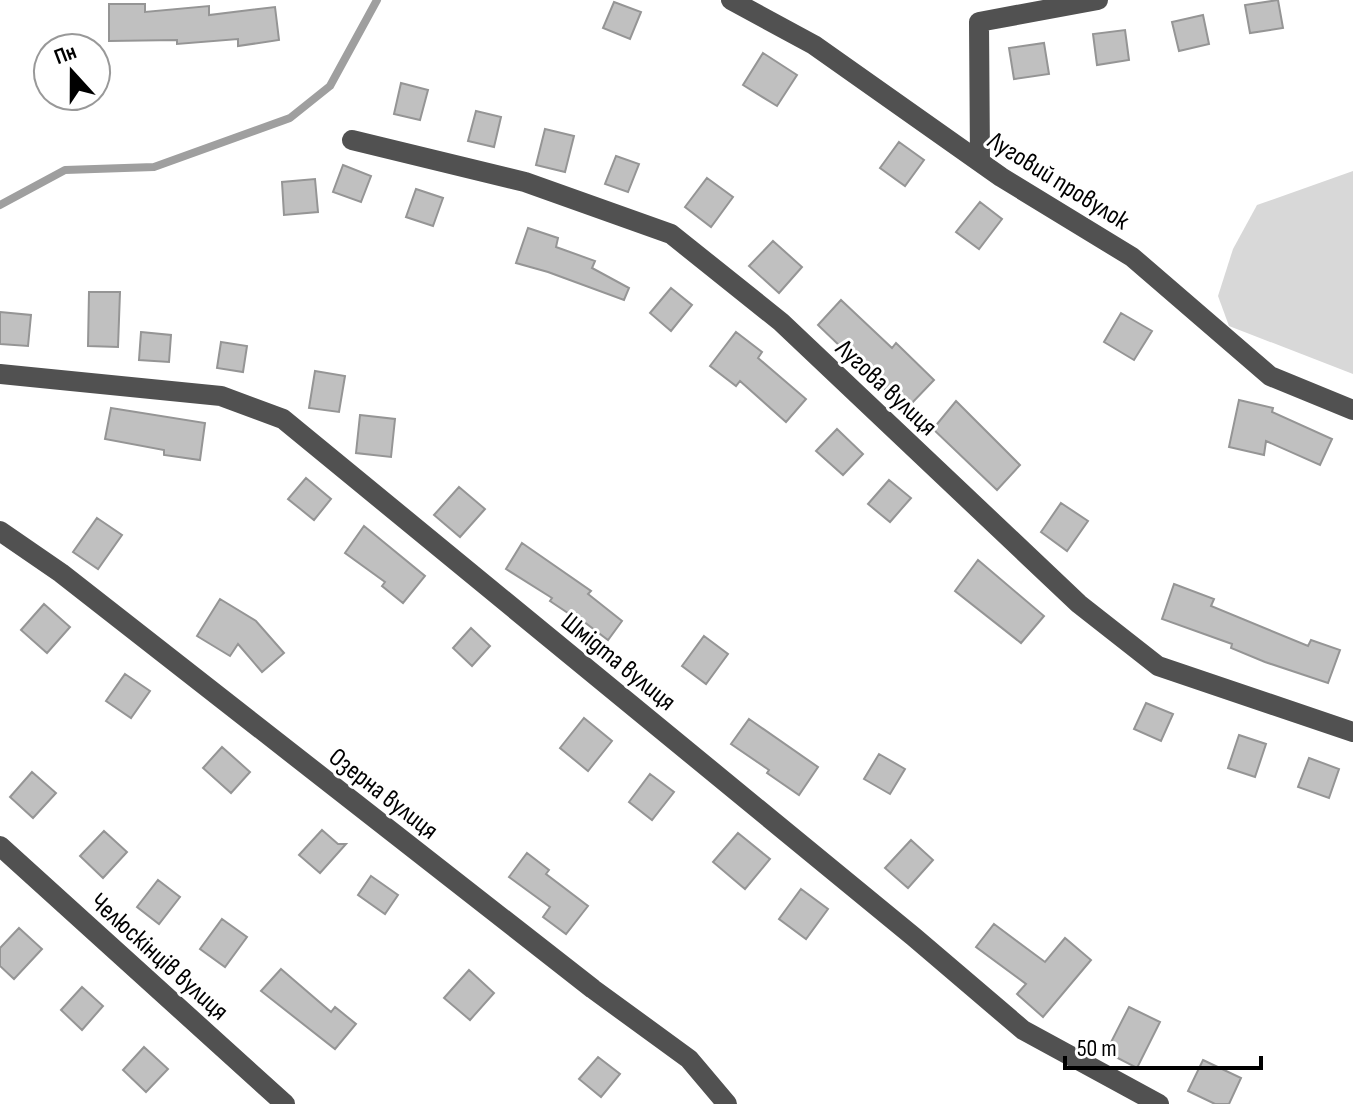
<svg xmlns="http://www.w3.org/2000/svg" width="1353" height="1104" font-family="'Sofia Sans Condensed',sans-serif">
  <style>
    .green { fill: #d8d8d8 }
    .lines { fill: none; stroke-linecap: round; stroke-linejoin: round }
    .stream { stroke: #9f9f9f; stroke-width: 8 }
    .building { fill: #c0c0c0; stroke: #959595; stroke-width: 2 }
    .minor { stroke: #515151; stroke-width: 20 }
    .labels { text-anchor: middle; stroke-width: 6; stroke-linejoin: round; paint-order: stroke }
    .street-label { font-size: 26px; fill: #000; stroke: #fff }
  </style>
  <rect width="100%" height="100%" fill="#fff"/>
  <path class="green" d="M1353 171V374L1229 326 1218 296 1233 249 1257 205Z"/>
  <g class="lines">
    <path class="stream" d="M0 205 65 170 154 167 290 118 330 86 377 0"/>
  </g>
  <path class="building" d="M1278 0 1283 28 1250 33 1245 5Z
    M614 2 641 12 630 39 603 28Z
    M109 4H145V12L209 6V15L275 7 279 40 238 46V39L177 44V40L109 41Z
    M1203 15 1209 44 1179 51 1172 22Z
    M1125 30 1129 60 1097 65 1093 34Z
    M1044 43 1049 74 1014 79 1009 48Z
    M763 53 797 75 777 106 743 85Z
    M401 83 428 90 420 120 394 114Z
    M476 111 501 117 494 147 468 141Z
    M545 129 574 136 565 172 536 165Z
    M899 142 924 160 905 186 880 168Z
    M616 156 639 164 628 192 605 184Z
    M343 165 371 176 361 202 333 192Z
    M707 178 733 197 711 227 685 207Z
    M315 179 318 212 284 215 282 182Z
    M416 189 443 198 433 226 406 217Z
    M980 202 1002 219 979 249 956 232Z
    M528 228 558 238 556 247 595 261 592 268 629 288 624 300 548 272 516 263Z
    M773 241 802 267 779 293 749 266Z
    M671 288 692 305 671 331 650 313Z
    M89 292H120L118 347 88 346Z
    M841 300 892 348 896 343 934 380 910 405 898 393 894 398 818 325Z
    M0 312 31 315 28 346 0 344Z
    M1121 313 1152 331 1134 360 1104 342Z
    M141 332 171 335 169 362 139 360Z
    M736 332 762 352 758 358 806 399 786 422 740 381 736 386 710 366Z
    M221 342 247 346 243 372 217 368Z
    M315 371 345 376 339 412 309 408Z
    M1239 400 1273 408 1272 412 1332 439 1320 465 1266 441 1264 455 1229 447Z
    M956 401 1020 465 997 490 933 429Z
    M111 408 205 423 200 460 164 455V450L105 439Z
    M360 415 395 419 391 457 356 453Z
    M837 429 863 454 843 475 816 451Z
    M306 478 331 499 314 520 288 499Z
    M889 480 911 498 890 522 868 504Z
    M459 487 485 509 460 537 434 515Z
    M1061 503 1088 521 1067 551 1041 532Z
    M97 518 122 535 98 569 73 552Z
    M364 526 425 576 403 603 382 586 385 582 345 553Z
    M522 543 591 591 588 594 622 621 608 640 575 615 574 617 550 601 552 598 506 569Z
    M978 560 1044 616 1021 643 955 591Z
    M1174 584 1214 599 1211 606 1308 646 1311 640 1340 650 1328 683 1265 662 1231 648 1232 644 1162 619Z
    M220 599 256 621 284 653 262 672 238 644 230 656 197 636Z
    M44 604 70 627 47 653 21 630Z
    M471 628 490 646 472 666 453 648Z
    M704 636 728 654 706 684 682 666Z
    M125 674 150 691 131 718 106 701Z
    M1146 703 1173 714 1161 741 1134 729Z
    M584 718 612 741 588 771 560 748Z
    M749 719 818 767 799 795 767 773 769 770 731 744Z
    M1239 735 1266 744 1255 777 1228 768Z
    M222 747 250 772 231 793 203 768Z
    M879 754 905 769 890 794 864 779Z
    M1309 758 1339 769 1329 798 1298 787Z
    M32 772 56 793 33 818 10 797Z
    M650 774 674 792 652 820 629 802Z
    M322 830 338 844H346L320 873 299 855Z
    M104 831 127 852 103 878 80 856Z
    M738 833 770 859 745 889 713 862Z
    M911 840 933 860 908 888 885 868Z
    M527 853 549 870 546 874 588 906 566 934 543 917 550 907 509 877Z
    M371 876 398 895 385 914 358 895Z
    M158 880 180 897 159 924 137 907Z
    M801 889 828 909 806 939 779 919Z
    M222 919 247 937 225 967 200 949Z
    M994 924 1045 962 1065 938 1091 960 1043 1017 1017 994 1026 984 976 947Z
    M19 928 42 949 14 979 0 966V948Z
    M281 969 331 1012 335 1007 356 1024 335 1049 261 991Z
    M469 970 494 993 470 1020 444 998Z
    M82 987 103 1006 82 1030 61 1010Z
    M1129 1007 1160 1022 1137 1068 1106 1052Z
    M144 1047 168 1069 146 1092 123 1070Z
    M598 1057 620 1074 601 1097 579 1079Z
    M1203 1060 1241 1078 1229 1104H1215L1188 1091Z"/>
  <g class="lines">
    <path class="minor" d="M731 0 814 45 1001 177 1132 257 1270 376 1353 410
      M352 140 525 182 671 234 781 322 1079 604 1158 666 1353 732
      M980 162 979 22 1098 0
      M0 374 221 396 283 419 914 937 1023 1030 1159 1104
      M0 531 61 573 593 989 689 1059 727 1104
      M0 846 285 1104"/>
  </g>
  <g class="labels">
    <g class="street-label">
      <text transform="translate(1059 180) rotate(32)" y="9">Луговий провулок</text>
      <text transform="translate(887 387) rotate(43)" y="9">Лугова вулиця</text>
      <text transform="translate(619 661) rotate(39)" y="9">Шмідта вулиця</text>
      <text transform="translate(384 793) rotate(38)" y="9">Озерна вулиця</text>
      <text transform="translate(160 956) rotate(42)" y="9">Челюскінців вулиця</text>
    </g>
  </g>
  <g transform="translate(72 72) rotate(339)"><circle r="38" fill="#ffffff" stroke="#999999" stroke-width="2"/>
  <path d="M0-6L14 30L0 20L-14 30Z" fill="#000000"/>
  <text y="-12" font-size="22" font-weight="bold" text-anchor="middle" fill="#000000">Пн</text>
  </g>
  <path d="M1065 1056v12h196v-12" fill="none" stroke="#000000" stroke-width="4"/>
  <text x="1077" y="1056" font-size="24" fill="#000000" stroke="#ffffff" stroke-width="6" paint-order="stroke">50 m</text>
</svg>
